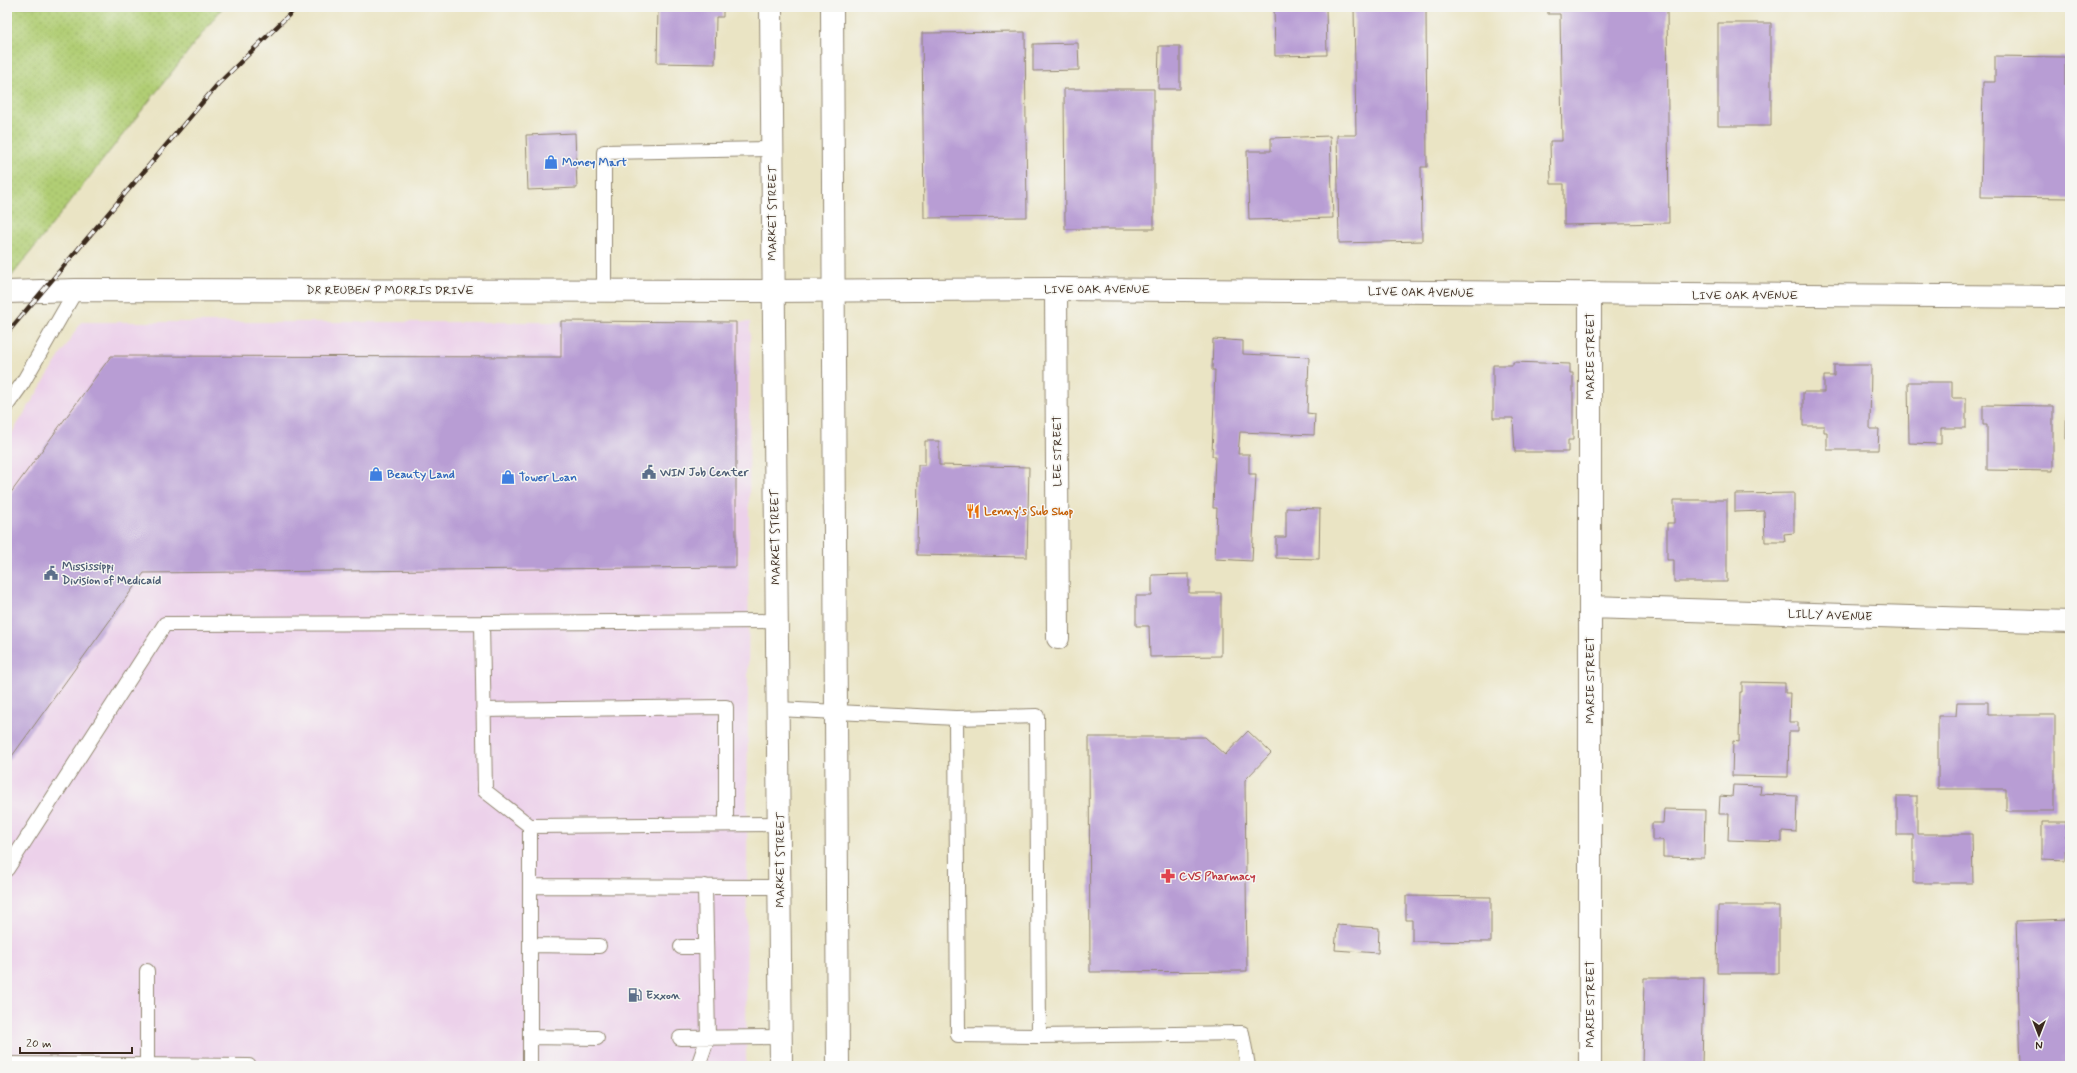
<svg xmlns="http://www.w3.org/2000/svg" width="2077" height="1073" font-family="Mynerve,sans-serif">
  <style>
    .built { fill: #ecd1ea }
    .green { fill: url(#green-dots); stroke: #767c49 }
    .building { fill: #b89dd4 }
    .lines { fill: none; stroke-linecap: round; stroke-linejoin: round }
    .service-casing { stroke: #928771; stroke-width: 16 }
    .minor-casing { stroke: #928771; stroke-width: 24 }
    .tertiary-casing { stroke: #928771; stroke-width: 24 }
    .secondary-casing { stroke: #928771; stroke-width: 24 }
    .service { stroke: #fff; stroke-width: 14 }
    .minor { stroke: #fff; stroke-width: 22 }
    .tertiary { stroke: #fff; stroke-width: 22 }
    .secondary { stroke: #fff; stroke-width: 22 }
    .rail-casing { stroke: #3b2a1e; stroke-width: 4.5 }
    .rail { stroke: #f6f6f2; stroke-width: 3; stroke-dasharray: 9; stroke-linecap: butt }
    .labels { text-anchor: middle; stroke-width: 3; stroke-linejoin: round; paint-order: stroke }
    .shop-label { font-size: 12px; font-weight: bold; fill: #366cbe; stroke: #f6f6f2; text-anchor: start }
    .street-label { font-size: 12px; fill: #3b2a1e; stroke: #f6f6f2 }
    .service-label { font-size: 12px; font-weight: bold; fill: #4e5e75; stroke: #f6f6f2; text-anchor: start }
    .food-label { font-size: 12px; font-weight: bold; fill: #c56008; stroke: #f6f6f2; text-anchor: start }
    .health-label { font-size: 12px; font-weight: bold; fill: #be3a42; stroke: #f6f6f2; text-anchor: start }
  </style>
  <defs>
    <pattern id="green-dots" width="8" height="8" patternUnits="userSpaceOnUse"><rect width="8" height="8" fill="#b1ce74"/><path d="M2 2h.1M6 6h.1" fill="none" stroke="#99b164" stroke-width="1.8" stroke-linecap="round"/></pattern>
  </defs>
  <rect width="100%" height="100%" fill="#f6f6f2"/>
  <filter id="ink" filterUnits="userSpaceOnUse"><feTurbulence type="fractalNoise" baseFrequency=".025" numOctaves="2"/><feDisplacementMap in="SourceGraphic" scale="8" xChannelSelector="R" yChannelSelector="G"/><feConvolveMatrix kernelMatrix="1 2 1 2 8 2 1 2 1" color-interpolation-filters="sRGB"/></filter>
  <filter id="wash" filterUnits="userSpaceOnUse"><feTurbulence type="fractalNoise" baseFrequency=".012" numOctaves="4" result="noise"/><feDisplacementMap in="SourceGraphic" scale="16" xChannelSelector="R" yChannelSelector="G"/><feGaussianBlur stdDeviation="0.9" result="paint"/><feColorMatrix in="noise" values="0 0 0 0 0 0 0 0 0 0 0 0 0 0 0 0 0 1.4 0 .05"/><feComposite in="paint" operator="in"/></filter>
  <g filter="url(#wash)">
    <rect width="100%" height="100%" fill="#eae4c4"/>
    <path class="built" d="M81 322H750L746 1066H7V441Z"/>
    <path class="green" d="M7 7H223L7 282Z"/>
    <g id="blocks">
      <path class="building" d="M658 7H723V17H716L715 64 657 63Z
        M1274 7H1326L1327 55 1275 56Z
        M1354 7H1426L1427 167H1421L1422 241 1339 243 1337 135H1356Z
        M1548 7H1667L1669 223 1564 225V184H1551L1550 141H1562L1560 14H1548Z
        M1718 23H1771V126H1718Z
        M1025 32 1027 217 924 218 922 33Z
        M1078 43 1079 70 1033 71V44Z
        M1159 46H1180V89H1158Z
        M1995 56 2065 57V85H2070V198L1981 197 1983 82H1995Z
        M1064 89H1154V229H1065Z
        M575 133 577 188 528 190 526 135Z
        M1330 136 1333 218 1249 220 1247 151H1271V138Z
        M561 321 736 322V567L144 573 7 763V498L111 356 561 357Z
        M1213 339 1243 341V354L1309 357 1307 413 1315 414 1314 435 1240 432 1238 454H1249V474H1256L1252 561 1215 559 1217 508H1213L1215 456H1212L1215 370H1212Z
        M1513 362 1570 364V373H1573V440H1568V452H1515L1513 418H1493V365H1513Z
        M1834 365H1871L1870 429H1879L1878 450H1827V432H1824V426H1803V392H1824V376H1834Z
        M2067 380H2070V439H2066Z
        M1908 382H1952V398H1966V428H1941V444L1909 443Z
        M1983 405 2053 406V471L1987 470V425H1983Z
        M925 441H939V465L1029 467 1027 557 917 555 918 465H925Z
        M1794 493V533L1784 534 1785 542H1765L1764 511 1735 512V494Z
        M1674 500H1727V582H1674V560H1667V523H1674Z
        M1286 508 1320 509 1319 559 1276 558V537H1286Z
        M1189 574V593H1221V656L1150 657 1149 626H1136V596H1152V575Z
        M1742 682 1785 683V693H1790L1789 722H1798V732H1789L1788 777 1732 776 1733 741 1739 742 1740 692H1742Z
        M1957 702H1988V715H2055V811H2006V789H1938V716H1956Z
        M1248 731 1271 753 1245 780 1247 971 1090 972 1089 737H1205L1225 755Z
        M1733 785 1761 786 1760 794 1797 796 1796 832 1782 831V842L1728 840 1729 814H1719L1720 796 1732 797Z
        M1897 796H1917V834H1972L1973 883H1913V835H1897Z
        M1664 809 1705 810 1704 858 1663 857V840H1652V823H1663Z
        M2042 822H2066L2065 860 2042 859Z
        M1406 896 1491 897V942L1412 941V920H1406Z
        M1718 906H1779V973H1717Z
        M2070 919V1063L2021 1065 2016 921Z
        M1337 925 1379 928 1378 953 1335 950Z
        M1644 978H1704L1702 1066H1642Z"/>
    </g>
  </g>
  <g filter="url(#ink)">
    <use href="#blocks" fill-opacity="0" stroke="#928771" stroke-width="1"/>
    <g class="lines">
      <defs>
        <path id="service" d="M604 290V152L771 149
          M7 405 22 384 76 290
          M778 709 956 718 1037 716 1039 1036
          M483 710 726 707V824
          M956 718 958 1035 1039 1036 1242 1033 1248 1066
          M530 826 485 791 482 623 777 621
          M7 869 165 624 482 623
          M530 886 780 887
          M531 945 599 946
          M681 947H705
          M147 971V1066
          M530 1037 597 1038
          M680 1038 781 1037
          M7 1064 249 1066
          M530 1066V826L779 824
          M698 1066 708 1037 705 886"/>
        <path id="minor" d="M1056 289 1058 638
          M7 292 76 290 772 291
          M1590 293V1066
          M1590 607 2070 622"/>
        <path id="tertiary" d="M772 291 1056 289 2070 297"/>
        <path id="secondary" d="M771 7 781 1066
          M832 7 838 1066"/>
      </defs>
      <use href="#service" class="service-casing"/>
      <use href="#minor" class="minor-casing"/>
      <use href="#tertiary" class="tertiary-casing"/>
      <use href="#secondary" class="secondary-casing"/>
      <use href="#service" class="service"/>
      <use href="#minor" class="minor"/>
      <use href="#tertiary" class="tertiary"/>
      <use href="#secondary" class="secondary"/>
      <defs>
        <path id="rail" d="M7 333 218 84 297 7"/>
      </defs>
      <use href="#rail" class="rail-casing"/>
      <use href="#rail" class="rail"/>
    </g>
  </g>
  <defs>
    <symbol id="shop-bare" viewBox="-9 -9 18 18"><path d="M-5-2.5h2.3a2.7 3.5 0 0 1 5.4 0H5L5.5 6h-11ZM-1.5-2.5h3a1.5 2.3 0 0 0-3 0Z" fill="#3f7fe0" stroke="#f6f6f2" stroke-width="2.5" paint-order="stroke"/></symbol>
    <symbol id="civic-bare" viewBox="-9 -9 18 18"><path d="M-.6-6.5H3V-4.5H.6V-3L4-1V1h2V6H-6V1h2V-1L-.6-3ZM-1.2 2.5V6h2.4V2.5Z" fill="#5c6f8a" stroke="#f6f6f2" stroke-width="2.5" paint-order="stroke"/></symbol>
    <symbol id="restaurant-bare" viewBox="-9 -9 18 18"><path d="M-5-6h1v4h1v-4h1v4h1v-4h1v5L-1.5 .5V6h-2V.5L-5-1ZM5-6V6H3V1.5H1.5Q1.5-4 5-6Z" fill="#e8710a" stroke="#f6f6f2" stroke-width="2.5" paint-order="stroke"/></symbol>
    <symbol id="pharmacy-bare" viewBox="-9 -9 18 18"><path d="M-2-6h4v4h4v4h-4v4h-4v-4h-4v-4h4Z" fill="#e0444e" stroke="#f6f6f2" stroke-width="2.5" paint-order="stroke"/></symbol>
    <symbol id="fuel-bare" viewBox="-9 -9 18 18"><path d="M-5.5-6h7V0h2V4h1.3V-2.5L3-4.5l.8-.8L6-3V5H2.5V1h-1V6h-7ZM-4.2-4.7v3.2H.2V-4.7Z" fill="#5c6f8a" stroke="#f6f6f2" stroke-width="2.5" paint-order="stroke"/></symbol>
  </defs>
  <g fill-rule="evenodd">
    <use href="#shop-bare" x="541" y="152" width="20" height="20"/>
    <use href="#civic-bare" x="639" y="462" width="20" height="20"/>
    <use href="#shop-bare" x="366" y="464" width="20" height="20"/>
    <use href="#shop-bare" x="498" y="467" width="20" height="20"/>
    <use href="#restaurant-bare" x="963" y="501" width="20" height="20"/>
    <use href="#civic-bare" x="41" y="563" width="20" height="20"/>
    <use href="#pharmacy-bare" x="1158" y="866" width="20" height="20"/>
    <use href="#fuel-bare" x="625" y="985" width="20" height="20"/>
  </g>
  <g class="labels">
    <g class="shop-label">
      <text x="562" y="166">Money Mart</text>
      <text x="387" y="478">Beauty Land</text>
      <text x="519" y="481">Tower Loan</text>
    </g>
    <g class="street-label">
      <text transform="translate(772 213) rotate(-90)" y="4">MARKET STREET</text>
      <text x="1097" y="293">LIVE OAK AVENUE</text>
      <text x="390" y="294">DR REUBEN P MORRIS DRIVE</text>
      <text transform="translate(1421 292) rotate(1)" y="4">LIVE OAK AVENUE</text>
      <text x="1745" y="299">LIVE OAK AVENUE</text>
      <text transform="translate(1590 356) rotate(-90)" y="4">MARIE STREET</text>
      <text transform="translate(1057 451) rotate(-90)" y="4">LEE STREET</text>
      <text transform="translate(775 537) rotate(-91)" y="4">MARKET STREET</text>
      <text transform="translate(1830 615) rotate(2)" y="4">LILLY AVENUE</text>
      <text transform="translate(1590 680) rotate(-90)" y="4">MARIE STREET</text>
      <text transform="translate(780 860) rotate(-90)" y="4">MARKET STREET</text>
      <text transform="translate(1590 1004) rotate(-90)" y="4">MARIE STREET</text>
    </g>
    <g class="service-label">
      <text x="660" y="476">WIN Job Center</text>
      <text x="62" y="570">Mississippi<tspan x="62" dy="14">Division of Medicaid</tspan></text>
      <text x="646" y="999">Exxon</text>
    </g>
    <g class="food-label">
      <text x="984" y="515">Lenny's Sub Shop</text>
    </g>
    <g class="health-label">
      <text x="1179" y="880">CVS Pharmacy</text>
    </g>
  </g>
  <rect width="2077" height="1073" fill="none" stroke="#f6f6f2" stroke-width="24"/>
  <g transform="translate(2039 1035) rotate(180)" stroke="#f6f6f2" stroke-width="3" paint-order="stroke">
  <path d="M0-3L7 15L0 10L-7 15Z" fill="#3b2a1e"/>
  <text y="-6" font-size="11" font-weight="bold" text-anchor="middle" fill="#3b2a1e">N</text>
  </g>
  <path d="M20 1047v6h112v-6" fill="none" stroke="#3b2a1e" stroke-width="2"/>
  <text x="26" y="1047" font-size="12" fill="#3b2a1e" stroke="#f6f6f2" stroke-width="3" paint-order="stroke">20 m</text>
</svg>
